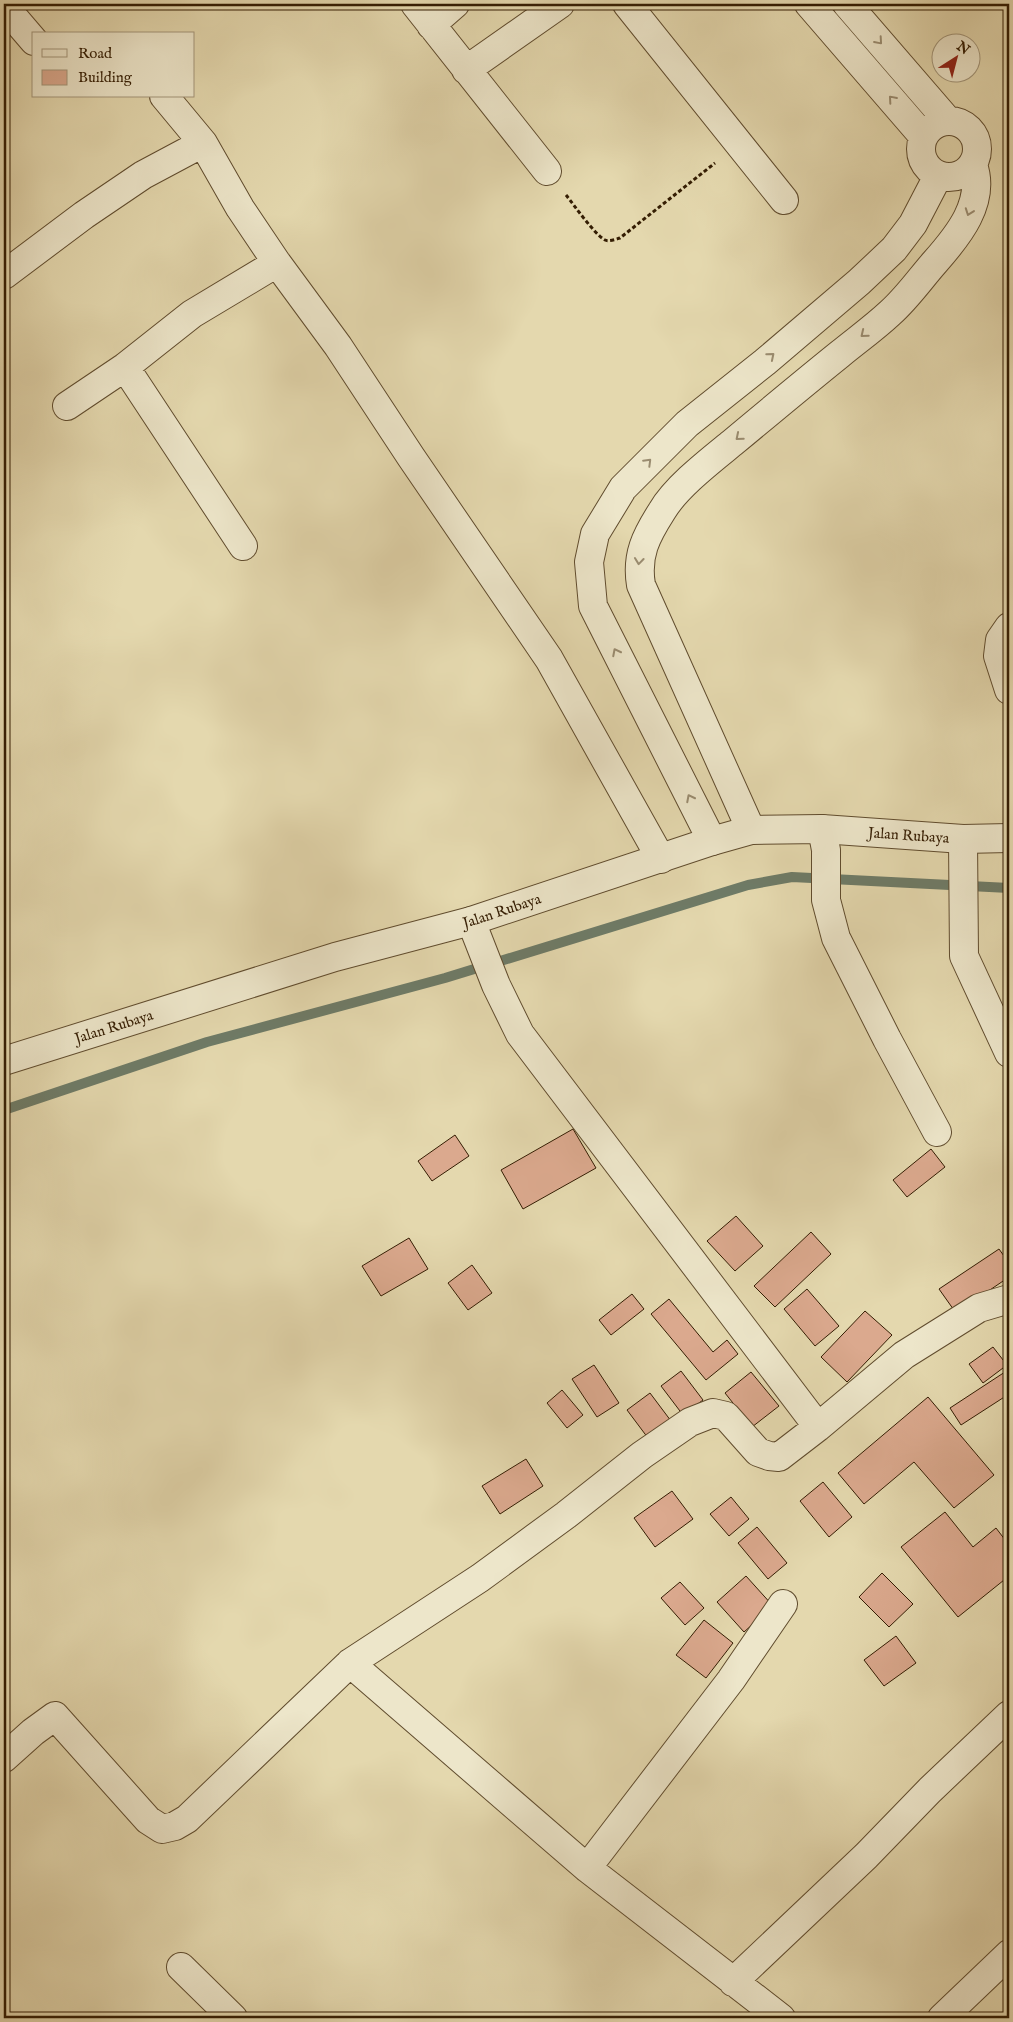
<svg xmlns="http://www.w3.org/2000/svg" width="1013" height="2022" font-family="'IM FELL English',serif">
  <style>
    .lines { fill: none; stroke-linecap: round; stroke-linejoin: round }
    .stream { stroke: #6e7b67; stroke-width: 10 }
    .building { fill: #dba98e; stroke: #341d03 }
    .minor-casing { stroke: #604c2e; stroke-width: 30 }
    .tertiary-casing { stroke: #604c2e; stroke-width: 30 }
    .path { stroke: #341d03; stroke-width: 3; stroke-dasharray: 4 2.5; stroke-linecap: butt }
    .minor { stroke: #ede6ca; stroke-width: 28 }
    .tertiary { stroke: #ede6ca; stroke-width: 28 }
    .oneway { stroke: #9a8c70 }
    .labels { text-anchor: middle; stroke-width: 4; stroke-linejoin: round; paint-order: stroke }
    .street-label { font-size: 15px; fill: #341d03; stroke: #ede6ca }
  </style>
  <rect width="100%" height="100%" fill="#e4d8ae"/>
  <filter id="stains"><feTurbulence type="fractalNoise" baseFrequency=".004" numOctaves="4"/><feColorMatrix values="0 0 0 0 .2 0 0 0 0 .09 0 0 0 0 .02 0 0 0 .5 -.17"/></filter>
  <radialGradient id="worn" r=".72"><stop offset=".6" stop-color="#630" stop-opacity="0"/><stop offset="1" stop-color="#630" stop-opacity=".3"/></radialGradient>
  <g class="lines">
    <path class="stream" d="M4 1110 207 1042 445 978 748 885 792 877 1009 888"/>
  </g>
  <path class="building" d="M573 1129 596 1168 523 1209 501 1170Z
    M455 1135 469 1156 432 1181 418 1161Z
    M931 1149 945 1167 907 1197 893 1180Z
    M736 1216 763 1246 735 1271 707 1241Z
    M811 1232 831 1254 775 1307 754 1286Z
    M409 1238 428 1269 381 1296 362 1266Z
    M999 1249 1009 1263V1277L956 1313 939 1289Z
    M472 1265 492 1293 468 1310 448 1283Z
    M807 1289 839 1326 815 1346 784 1309Z
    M632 1294 644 1309 611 1335 599 1320Z
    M669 1299 713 1352 727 1340 738 1354 706 1380 651 1314Z
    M865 1311 892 1335 847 1382 821 1357Z
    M993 1347 1007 1365 983 1383 969 1364Z
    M594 1365 619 1403 597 1417 572 1379Z
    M1008 1370 1009 1394 961 1425 950 1408Z
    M681 1371 703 1400 683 1415 661 1386Z
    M751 1372 779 1406 752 1427 725 1393Z
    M562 1390 583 1415 567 1428 547 1403Z
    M650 1393 671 1421 648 1438 627 1410Z
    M928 1397 994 1475 954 1508 914 1462 864 1504 838 1473Z
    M526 1459 543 1486 500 1514 482 1486Z
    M823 1482 852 1517 829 1537 800 1501Z
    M672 1491 693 1519 655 1547 634 1518Z
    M731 1497 749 1519 729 1536 710 1514Z
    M945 1512 973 1547 996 1528 1009 1545V1576L958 1617 901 1547Z
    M757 1527 787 1563 768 1579 738 1543Z
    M882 1573 913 1604 889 1627 859 1597Z
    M746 1576 773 1606 744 1632 717 1602Z
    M680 1582 704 1608 685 1625 661 1598Z
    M704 1620 733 1643 706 1678 676 1655Z
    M896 1636 916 1663 884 1686 864 1660Z"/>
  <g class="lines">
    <defs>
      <path id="minor" d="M415 4 547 171
        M627 4 784 200
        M809 4 923 136
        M847 4 948 121
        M4 6 34 41
        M431 25 455 4
        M466 70 560 4
        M164 96 203 143 240 208 277 263 338 346 411 457 549 659 661 859
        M921 149a28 28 0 1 1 56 0a28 28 0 1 1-56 0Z
        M4 275 84 215 143 175 203 143
        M125 367 243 546
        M67 406 125 367 192 314 277 263
        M1009 627 1000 640 998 656 1009 690
        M822 829 826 850V900L836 938 887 1039 937 1132
        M751 830 641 585C636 555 646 536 662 511 676 487 710 461 732 443 768 413 804 383 840 354 857 340 874 328 890 313 907 298 920 279 935 262 958 236 986 202 973 165
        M963 839 964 956 1009 1053
        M712 841 593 606 589 562 595 534 623 488 687 424 765 362 859 282 894 249 913 224 938 176
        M471 921 496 985 520 1034 818 1427
        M350 1663 587 1868 781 2018
        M4 1758 33 1732 55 1716 148 1820 162 1829 175 1826 187 1819 350 1663 480 1578 566 1515 642 1455 690 1422 713 1413 726 1416 758 1452 769 1456 779 1457 818 1427 904 1355 979 1308 1009 1299
        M587 1868 731 1680 783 1604
        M181 1967 233 2018
        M733 1982 866 1856 930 1790 1009 1715
        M942 2018 1009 1954"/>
      <g id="tertiary">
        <path id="s1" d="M4 1061 335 957 471 921 712 841 751 830 822 829 963 839 1009 838"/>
      </g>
    </defs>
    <use href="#minor" class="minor-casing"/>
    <use href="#tertiary" class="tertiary-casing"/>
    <path class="path" d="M566 195C574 205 595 235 605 240 609 242 616 239 620 238L715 163"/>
    <use href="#minor" class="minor"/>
    <use href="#tertiary" class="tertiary"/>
  </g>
  <defs><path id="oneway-chevron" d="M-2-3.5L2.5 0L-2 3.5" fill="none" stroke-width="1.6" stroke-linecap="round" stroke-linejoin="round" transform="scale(1.25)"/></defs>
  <g class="oneway">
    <use href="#oneway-chevron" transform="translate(879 41) rotate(49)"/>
    <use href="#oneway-chevron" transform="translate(892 99) rotate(-131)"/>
    <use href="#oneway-chevron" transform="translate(969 212) rotate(110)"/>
    <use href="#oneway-chevron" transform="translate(864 334) rotate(141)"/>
    <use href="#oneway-chevron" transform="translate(771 356) rotate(-40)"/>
    <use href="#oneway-chevron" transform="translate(739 437) rotate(140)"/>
    <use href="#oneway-chevron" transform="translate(648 462) rotate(-45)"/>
    <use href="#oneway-chevron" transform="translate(639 561) rotate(96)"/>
    <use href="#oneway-chevron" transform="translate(616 652) rotate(-117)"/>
    <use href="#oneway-chevron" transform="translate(690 798) rotate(-117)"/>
  </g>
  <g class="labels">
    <g class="street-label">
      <text dy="5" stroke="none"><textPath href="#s1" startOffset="940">Jalan Rubaya</textPath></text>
      <text dy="5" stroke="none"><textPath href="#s1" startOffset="520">Jalan Rubaya</textPath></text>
      <text dy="5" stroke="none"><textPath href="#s1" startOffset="115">Jalan Rubaya</textPath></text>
    </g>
  </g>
  <rect width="1013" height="2022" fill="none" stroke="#e4d8ae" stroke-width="20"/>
  <rect x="5" y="5" width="1003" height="2012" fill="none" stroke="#341d03" stroke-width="2.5"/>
  <rect x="10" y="10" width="993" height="2002" fill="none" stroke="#341d03"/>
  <rect x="32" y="32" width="162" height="65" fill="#ede6ca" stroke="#a3967a"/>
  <rect x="42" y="49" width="25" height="8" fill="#ede6ca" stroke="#a3967a"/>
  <text x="78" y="58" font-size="15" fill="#341d03">Road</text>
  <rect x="42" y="70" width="25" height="15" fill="#dba98e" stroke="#a3967a"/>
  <text x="78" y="82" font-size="15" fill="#341d03">Building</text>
  <g transform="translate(956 58) rotate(36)"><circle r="24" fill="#ede6ca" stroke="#a3967a"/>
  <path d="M0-4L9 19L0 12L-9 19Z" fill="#8f2418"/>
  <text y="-8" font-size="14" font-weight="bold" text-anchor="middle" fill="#341d03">N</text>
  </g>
  <rect width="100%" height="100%" filter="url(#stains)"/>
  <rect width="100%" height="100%" fill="url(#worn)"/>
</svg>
